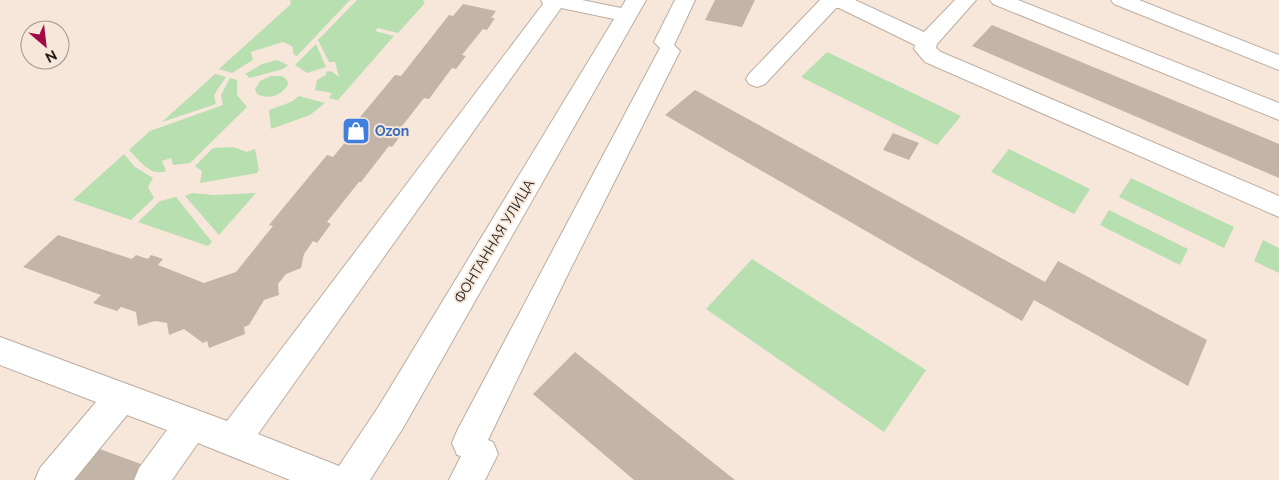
<svg xmlns="http://www.w3.org/2000/svg" width="1279" height="480" font-family="Raleway,sans-serif">
  <style>
    .green { fill: #b8dfb0 }
    .building { fill: #c2b4a7 }
    .lines { fill: none; stroke-linecap: round; stroke-linejoin: round }
    .minor-casing { stroke: #bbada0; stroke-width: 2 }
    .minor { fill: #fff; fill-rule: evenodd }
    .labels { text-anchor: middle; stroke-width: 4; stroke-linejoin: round; paint-order: stroke }
    .shop-label { font-size: 14px; font-weight: bold; fill: #366cbe; stroke: #f6e7da; text-anchor: start }
    .street-label { font-size: 14px; fill: #221c18; stroke: #f6e7da }
  </style>
  <rect width="100%" height="100%" fill="#f6e7da"/>
  <path class="green" d="M290 0H350L297 56 294 55 292 46 283 42 251 52 253 60 232 73 219 69 291 4Z
    M357 0H423L425 3 398 33 378 28 375 31 394 36 338 100 329 98 332 93 315 90 317 80 326 75V72L331 71 339 77 335 62H329L318 40Z
    M316 44 326 67 307 73 295 65Z
    M827 52 961 116 937 145 801 77Z
    M277 60 288 65 283 69 250 78 245 74 262 64Z
    M215 74 226 77 214 95 216 104 162 122Z
    M271 76H282L287 80 288 84C282 96 268 100 257 94L255 89 260 81Z
    M230 78 237 80V95L247 107 190 163 173 165 171 158 162 161 166 171C150 177 139 160 129 150L150 131 223 105 221 95Z
    M299 96 325 103 310 115 271 129 269 110 291 102Z
    M233 147 247 152 255 149 259 170 257 173 200 183 202 171 195 166 213 148Z
    M1009 149 1090 189 1074 214 991 172Z
    M124 154 135 167 153 178 148 187 154 198 131 220 73 200Z
    M1131 178 1234 227 1224 248 1119 197Z
    M192 193 214 195 256 193 219 235 185 196Z
    M176 197 212 242 208 246 138 222 160 201Z
    M1109 210 1188 249 1180 265 1100 225Z
    M1263 240 1279 248V273L1254 261Z
    M752 259 926 370 884 432 706 309Z"/>
  <path class="building" d="M715 0H755L742 27 705 20Z
    M463 4 496 11 491 18H495L487 30 483 29 462 55 466 56 456 69 452 68 429 99 424 98 399 130 404 131 392 147 389 146 361 182H359L327 222 331 224 317 243 313 241 304 254 301 268 286 274 278 284 279 295 264 300 249 325 244 327 245 334 209 348 207 341 203 343 184 329 169 335 167 323 155 321 138 326 136 312 121 307 117 311 93 303 101 295 23 267 58 235 132 259 136 255 148 259 151 255 163 259 158 265 204 283 236 272 273 226 269 225 327 155 333 157 351 135 346 134 395 75 401 76 449 15 453 16Z
    M992 25 1279 144V178L972 46Z
    M695 90 1045 282 1058 261 1207 340 1188 386 1034 300 1022 321 665 115Z
    M893 133 919 143 909 160 883 150Z
    M575 352 701 453 735 480H634L533 394Z
    M97 448 149 467 139 480H71Z"/>
  <g class="lines">
    <defs>
      <path id="minor" d="M541 0H582L621 8 626 0H646L403 428 370 480H290L198 443 172 480H134L139 468 167 430 127 415 74 480H35L40 468 96 402 0 365V337L227 421 543 4ZM561 8 614 19 379 406 339 466 258 434Z
        M675 0H695L674 45 680 51 567 276 488 440 493 442 498 454 485 480H449L461 456 457 455 452 443 457 431 660 48 654 42Z
        M820 0H855L924 32 955 0H976L937 44 936 48 941 52 1279 196V217L925 62 914 49 915 45 839 8H836L765 84 757 87 749 84 746 79 749 74Z
        M990 0H1018L1279 103V120L993 4Z
        M1111 0H1139L1279 55V70L1114 4Z"/>
    </defs>
    <use href="#minor" class="minor-casing"/>
    <use href="#minor" class="minor"/>
  </g>
  <defs>
    <symbol id="shop-square" viewBox="-11 -11 22 22"><rect x="-9" y="-9" width="18" height="18" rx="4" fill="#3f7fe0" stroke="#f6e7da"/><path d="M-5-2.5h2.3a2.7 3.5 0 0 1 5.4 0H5L5.5 6h-11ZM-1.5-2.5h3a1.5 2.3 0 0 0-3 0Z" fill="#fff"/></symbol>
  </defs>
  <g fill-rule="evenodd">
    <use href="#shop-square" x="340" y="115" width="32" height="32"/>
  </g>
  <g class="labels">
    <g class="shop-label">
      <text x="375" y="136">Ozon</text>
    </g>
    <g class="street-label">
      <text transform="translate(494 241) rotate(-59)" y="5">ФОНТАННАЯ УЛИЦА</text>
    </g>
  </g>
  <g transform="translate(45 45) rotate(152)"><circle r="24" fill="#f6e7da" stroke="#a1968c"/>
  <path d="M0-4L9 19L0 12L-9 19Z" fill="#a20947"/>
  <text y="-8" font-size="14" font-weight="bold" text-anchor="middle" fill="#221c18">N</text>
  </g>
</svg>
